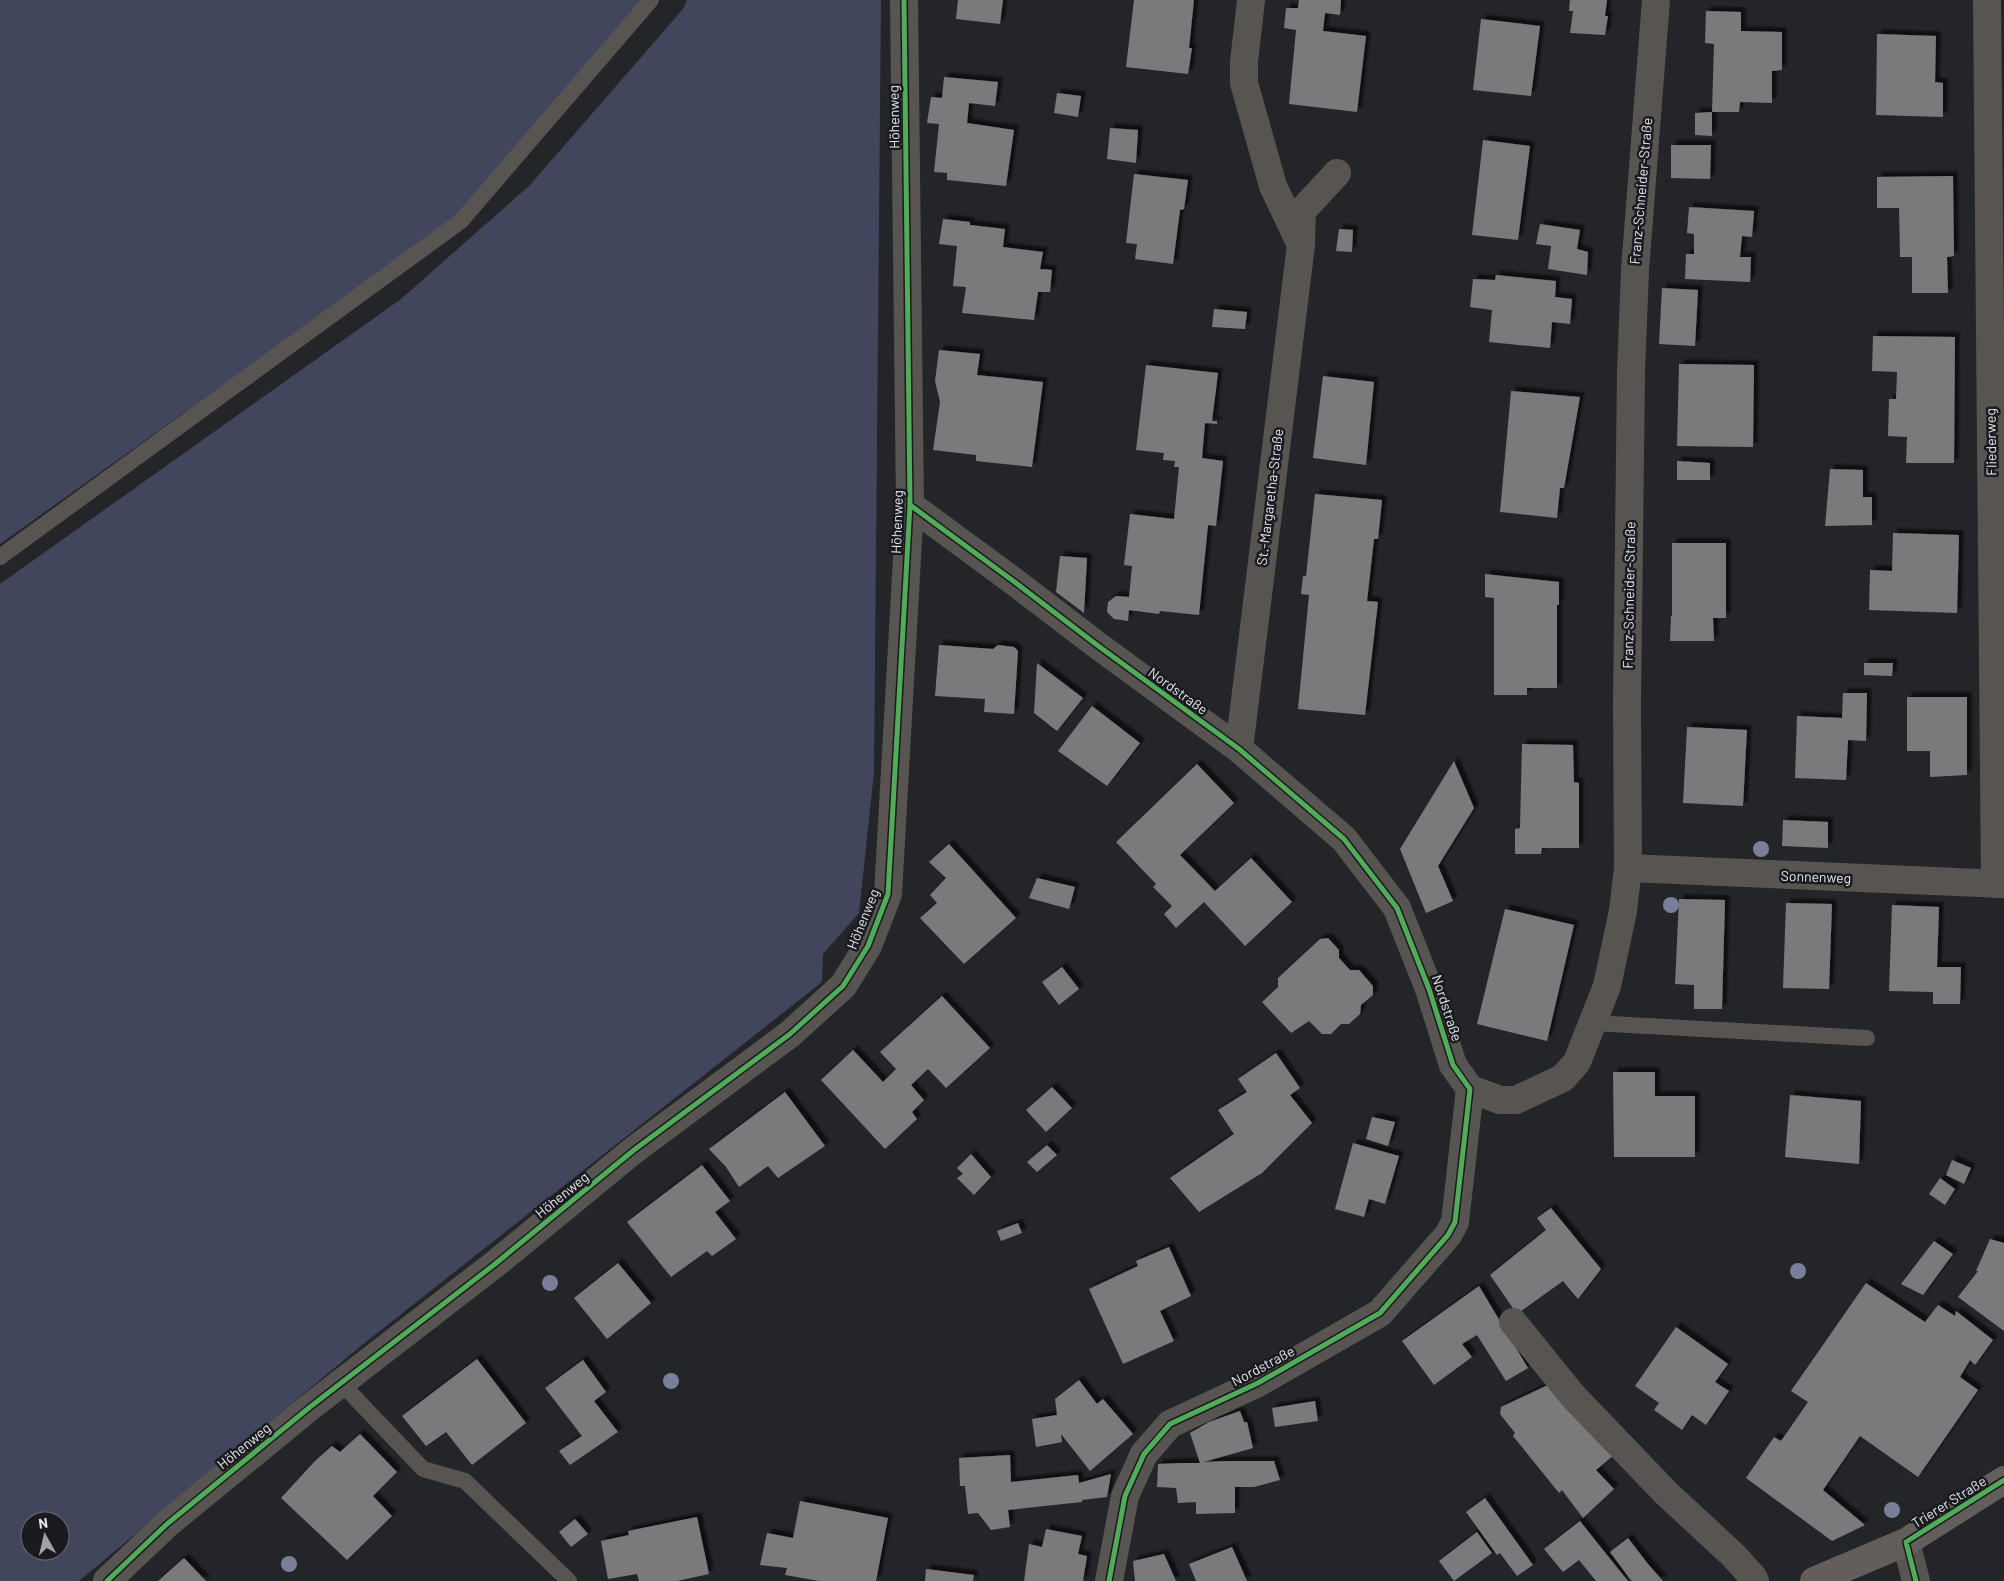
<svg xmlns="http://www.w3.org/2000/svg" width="2004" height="1581" font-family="Barlow,sans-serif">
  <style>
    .green { fill: #41465d; fill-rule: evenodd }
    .building { fill: #7a797b; filter: url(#shadow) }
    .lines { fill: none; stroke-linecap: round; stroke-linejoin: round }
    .service { stroke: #585452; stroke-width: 16 }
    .minor { stroke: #585452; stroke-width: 28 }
    .secondary { stroke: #635e5c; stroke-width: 28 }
    .cycleway-casing { stroke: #1a1b20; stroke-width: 8 }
    .cycleway { stroke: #51ab58; stroke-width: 5 }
    .tree { fill: #7a7f99 }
    .labels { text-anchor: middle; stroke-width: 5; stroke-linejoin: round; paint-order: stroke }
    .street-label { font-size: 14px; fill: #e5e6ea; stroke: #1a1b20 }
  </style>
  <defs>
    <filter id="shadow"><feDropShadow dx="4.5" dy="-4.5" stdDeviation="1" flood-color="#0009"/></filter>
  </defs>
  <rect width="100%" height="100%" fill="#242529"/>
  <path class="green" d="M0 0H642L458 217 0 544Z
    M687 0H881L874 772 859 913 823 954 822 982 362 1345 79 1581H0V584L401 299 530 185 683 9ZM30 1521H60V1551H30Z"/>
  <path class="building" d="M958 0H1003L1000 24 956 19Z
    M1134 0H1194L1189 48H1192L1188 74 1126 67Z
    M1299 0H1341L1340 15 1325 13 1323 31 1366 36 1357 112 1289 104 1296 30 1284 28 1286 8H1298Z
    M1570 0H1607L1605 16H1608L1605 35 1570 33 1573 11H1569Z
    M1706 11 1741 12V31L1782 32V70L1772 71V103L1740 102 1739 112H1712L1714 44 1705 43Z
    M1481 19 1540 26 1531 96 1473 90Z
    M1877 34 1936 36 1935 82 1943 83V117L1876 115Z
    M944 77 998 82 995 106 969 103 967 123 1014 130 1006 186 947 180V173L934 172 939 124 927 123 931 97 942 98Z
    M1057 93 1081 96 1078 117 1054 113Z
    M1712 112V136L1695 135V113Z
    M1110 128 1138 130 1136 163 1107 159Z
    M1483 140 1530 146 1518 240 1472 235Z
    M1671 145H1711L1710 179 1671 178Z
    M1134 174 1188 180 1184 209 1180 210 1173 264 1135 259 1137 244 1126 243Z
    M1953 176 1954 256 1947 257 1948 293H1912V257H1900L1899 208H1877V177Z
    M1689 207 1754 211 1752 237 1742 236 1740 257H1751L1750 282 1685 279 1686 254H1694V234L1687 233Z
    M943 219 970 222V225L1005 229 1003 247 1043 252 1040 269 1052 270 1050 292H1038L1034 320 962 313 966 287 953 286 957 246 939 244Z
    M1540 224 1580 230 1577 249 1588 252 1587 275 1548 269 1551 246 1536 244Z
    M1339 229 1353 230 1352 252 1336 251Z
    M1496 275 1556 281 1555 297 1572 299 1570 324 1552 322 1550 348 1489 342 1492 310 1470 307 1473 279 1495 280Z
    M1662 288 1698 290 1695 346 1659 344Z
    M1214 309 1247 312 1245 329 1212 327Z
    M1873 336 1955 337 1954 463H1906L1907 437 1888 436 1889 399H1896L1897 372 1872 371Z
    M939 350 980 354 977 375 1043 382 1032 467 976 461V455L933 450 940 402 935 381Z
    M1679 364 1754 365 1753 447 1677 446Z
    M1146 365 1218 373 1212 421H1217V424L1205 423 1202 458 1223 461 1216 526 1208 525 1199 615 1160 611 1159 614 1129 610 1128 621 1114 619 1107 612 1108 602 1116 596 1129 597 1132 566 1124 565 1130 514 1174 519 1179 467H1174L1175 461 1163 460 1164 453 1136 450Z
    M1323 376 1374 382 1366 465 1313 458Z
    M1511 391 1580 397 1564 488H1560L1557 518 1500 512Z
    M1677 461 1710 463V480H1677Z
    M1830 469 1863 470V497H1872V525L1825 526Z
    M1315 494 1382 500 1378 539H1374L1367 601 1378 602 1365 715 1298 709 1309 595 1301 594 1303 576H1306Z
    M1893 533 1959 535 1957 613 1869 610 1870 570 1892 571Z
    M1672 543H1726V618H1713L1714 641H1670L1671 616H1672Z
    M1060 556 1087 558 1084 613 1056 592Z
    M1485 574 1559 582V605H1557V688H1527V695H1494V598L1485 597Z
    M939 645 993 649 998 645 1014 647 1018 651 1014 714 984 712 985 699 935 696Z
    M1037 663 1083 698 1057 731 1034 713Z
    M1864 663H1893L1892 676 1864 675Z
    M1843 693H1867L1866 741 1848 740 1846 780 1795 778 1797 716 1842 718Z
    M1907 697H1967V775L1930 777V751H1907Z
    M1092 706 1140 743 1107 786 1058 751Z
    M1687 727 1747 730 1743 806 1683 803Z
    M1522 744 1573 745 1574 782 1579 783V848H1542L1541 854H1515V829L1520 828Z
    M1454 761 1474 808 1438 866 1453 901 1426 913 1400 849Z
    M1197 764 1234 803 1180 855 1215 891 1251 858 1292 902 1245 946 1204 902 1176 928 1164 914 1172 906 1153 887 1156 884 1116 842Z
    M1783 820 1828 822V848L1782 846Z
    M949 844 1016 918 964 964 920 918 937 903 930 895 946 878 929 862Z
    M1037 878 1075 887 1069 909 1029 898Z
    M1679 899 1725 900 1722 1009H1694V985L1675 984Z
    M1786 903 1832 904 1829 989 1783 988Z
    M1892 905 1939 907 1937 967H1961L1960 1004H1933V992L1889 991Z
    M1505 909 1574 925 1547 1041 1477 1024Z
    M1328 938 1339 950V958L1350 970H1359L1373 986V995L1361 1005 1360 1014 1349 1024H1341L1331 1034H1322L1309 1021 1291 1033 1262 1002 1278 987V978L1320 939Z
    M1062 967 1079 989 1059 1005 1042 982Z
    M942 996 990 1048 946 1088 928 1069 911 1085 924 1100 912 1112 917 1119 885 1149 821 1080 853 1050 883 1082 896 1069 880 1052Z
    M1276 1053 1300 1088 1290 1095 1312 1123 1262 1173 1199 1212 1170 1178 1234 1134 1218 1110 1247 1092 1238 1079Z
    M1613 1072H1655V1096H1695V1157H1614Z
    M1052 1087 1072 1108 1046 1132 1026 1110Z
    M785 1092 825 1146 778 1178 768 1166 739 1187 726 1167 709 1149Z
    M1790 1095 1861 1101 1859 1164 1785 1157Z
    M1372 1117 1395 1122 1388 1146 1366 1139Z
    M1353 1143 1399 1156 1385 1204 1369 1199 1364 1217 1335 1209Z
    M1047 1145 1057 1155 1037 1172 1027 1162Z
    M971 1154 991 1177 974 1195 957 1178 963 1174 957 1168Z
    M1952 1160 1971 1168 1964 1184 1946 1175Z
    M702 1165 730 1201 715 1212 736 1239 712 1256 707 1251 671 1277 627 1222Z
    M1940 1178 1955 1189 1945 1205 1929 1194Z
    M1551 1208 1601 1269 1578 1299 1563 1281 1517 1314 1490 1275 1546 1230 1537 1218Z
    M1018 1223 1022 1233 1001 1241 997 1231Z
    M1990 1239 2004 1243V1331L1958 1297 1978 1271H1976Z
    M1934 1241 1953 1254 1923 1295 1901 1284Z
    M1169 1247 1191 1296 1160 1311 1174 1341 1123 1364 1089 1289 1138 1266 1136 1261Z
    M618 1263 651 1303 607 1339 574 1298Z
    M1866 1283 1925 1322 1938 1305 1955 1316 1956 1311 1993 1340 1975 1365 1970 1360 1960 1377 1978 1390 1918 1477 1860 1436 1823 1490 1865 1525 1832 1541 1746 1478 1774 1437 1781 1441 1808 1402 1791 1391Z
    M1479 1286 1528 1368 1506 1381 1477 1335 1462 1344 1472 1357 1434 1385 1402 1341Z
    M1676 1327 1728 1364 1715 1382 1729 1391 1706 1425 1692 1415 1682 1430 1654 1410 1659 1403 1635 1386Z
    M477 1359 526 1423 472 1465 446 1432 426 1446 402 1416Z
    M583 1360 606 1392 594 1401 618 1432 570 1465 559 1451 582 1436 545 1388Z
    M1079 1380 1097 1404 1103 1399 1133 1434 1090 1471 1061 1434 1062 1442 1036 1447 1032 1419 1057 1415 1055 1399Z
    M1550 1384 1614 1455 1596 1470 1614 1489 1583 1518 1562 1490 1559 1493 1513 1436 1515 1433 1500 1414 1501 1407Z
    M1315 1401 1318 1421 1275 1427 1272 1408Z
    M1240 1411 1244 1422H1247L1253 1448 1200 1463 1190 1433 1209 1422Z
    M360 1434 397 1472 373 1496 392 1516 347 1560 281 1498 315 1461 332 1446 340 1452Z
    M1010 1455 1011 1482 1078 1475 1079 1483 1111 1474 1107 1497 1082 1500V1502L1008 1510 1010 1527 991 1530 978 1513 968 1514 965 1486H960L959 1458Z
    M1226 1461H1274L1280 1480 1254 1487H1235V1513L1196 1514V1502L1178 1503 1176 1488 1157 1487 1158 1464Z
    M1485 1498 1533 1565 1517 1576 1500 1553 1497 1555 1466 1512Z
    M800 1501 888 1518 876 1581H819L785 1575 787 1568 760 1565 767 1533 793 1538Z
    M697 1517 709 1574 677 1581H639L637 1574 608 1579 601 1541 629 1535 628 1531Z
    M575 1519 588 1534 571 1547 559 1532Z
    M1580 1521 1599 1545 1628 1581H1596L1579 1560 1563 1572 1544 1549Z
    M1046 1529 1082 1536 1078 1554 1087 1556 1083 1581H1024L1029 1544 1042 1547Z
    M1477 1532 1492 1553 1454 1581 1439 1561Z
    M1628 1538 1648 1564 1663 1581H1632L1630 1579 1610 1552Z
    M1232 1547 1247 1581H1196L1189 1564Z
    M1164 1554 1176 1581H1135L1133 1561Z
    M184 1558 206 1581H158Z
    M926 1569 974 1575 973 1581H925Z"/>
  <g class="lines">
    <path class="service" d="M0 557 461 221 651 0
      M1593 1023 1867 1038
      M340 1382 423 1469 465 1481 569 1581"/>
    <path class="minor" d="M1987 0 1995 884
      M1301 244 1302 211 1337 173
      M910 505 1016 583 1097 645 1239 749 1344 839 1397 908 1429 989 1453 1065 1470 1089 1455 1222 1448 1235 1380 1313 1258 1383 1170 1424 1144 1454 1125 1496 1109 1581
      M1239 749 1301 245 1273 186 1244 83V62L1251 0
      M1628 868 2004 884
      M1470 1089 1500 1100H1516L1563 1078 1577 1062 1607 986 1623 911 1628 868 1627 705 1631 372 1635 270 1656 0
      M1513 1322 1572 1395 1666 1493 1733 1555 1753 1577 1755 1581
      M1906 1542 1916 1581
      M107 1581 167 1524 310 1407 495 1264 634 1150 790 1034 843 986 868 946 888 894 910 505 904 0"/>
    <path class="secondary" d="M1814 1581 1906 1542 2004 1480"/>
    <defs>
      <path id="cycleway" d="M910 505 1016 583 1097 645 1239 749 1344 839 1397 908 1429 989 1453 1065 1470 1089 1455 1222 1448 1235 1380 1313 1258 1383 1170 1424 1144 1454 1125 1496 1109 1581
        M107 1581 167 1524 310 1407 495 1264 634 1150 790 1034 843 986 868 946 888 894 910 505 904 0
        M1916 1581 1906 1542 2004 1480"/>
    </defs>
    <use href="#cycleway" class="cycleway-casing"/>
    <use href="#cycleway" class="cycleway"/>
  </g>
  <g class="tree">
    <circle cx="1761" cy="849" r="8"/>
    <circle cx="1671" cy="905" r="8"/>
    <circle cx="1798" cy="1271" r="8"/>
    <circle cx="550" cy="1283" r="8"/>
    <circle cx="671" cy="1381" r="8"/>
    <circle cx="1892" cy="1510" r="8"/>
    <circle cx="289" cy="1564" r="8"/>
  </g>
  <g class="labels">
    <g class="street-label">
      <text transform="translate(894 117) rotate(-91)" y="5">Höhenweg</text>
      <text transform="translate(1641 191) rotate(-85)" y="5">Franz-Schneider-Straße</text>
      <text transform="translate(1991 442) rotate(-91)" y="5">Fliederweg</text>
      <text transform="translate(1270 497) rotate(-83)" y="5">St.-Margaretha-Straße</text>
      <text transform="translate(897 522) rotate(-88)" y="5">Höhenweg</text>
      <text transform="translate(1629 595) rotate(-89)" y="5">Franz-Schneider-Straße</text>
      <text transform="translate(1178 691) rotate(36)" y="5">Nordstraße</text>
      <text transform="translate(1816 877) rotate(2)" y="5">Sonnenweg</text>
      <text transform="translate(863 919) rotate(-68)" y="5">Höhenweg</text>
      <text transform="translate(1447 1008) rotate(72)" y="5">Nordstraße</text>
      <text transform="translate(562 1195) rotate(-39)" y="5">Höhenweg</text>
      <text transform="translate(1263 1366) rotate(-28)" y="5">Nordstraße</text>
      <text transform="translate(244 1446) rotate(-39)" y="5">Höhenweg</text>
      <text transform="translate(1949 1502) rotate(-32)" y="5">Trierer Straße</text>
    </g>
  </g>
  <g transform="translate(45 1536) rotate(352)"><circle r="24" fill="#1a1b20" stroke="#6b6c71"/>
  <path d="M0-4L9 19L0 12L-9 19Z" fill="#a1a2a6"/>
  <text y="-8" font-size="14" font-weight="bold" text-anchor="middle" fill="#e5e6ea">N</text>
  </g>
</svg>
